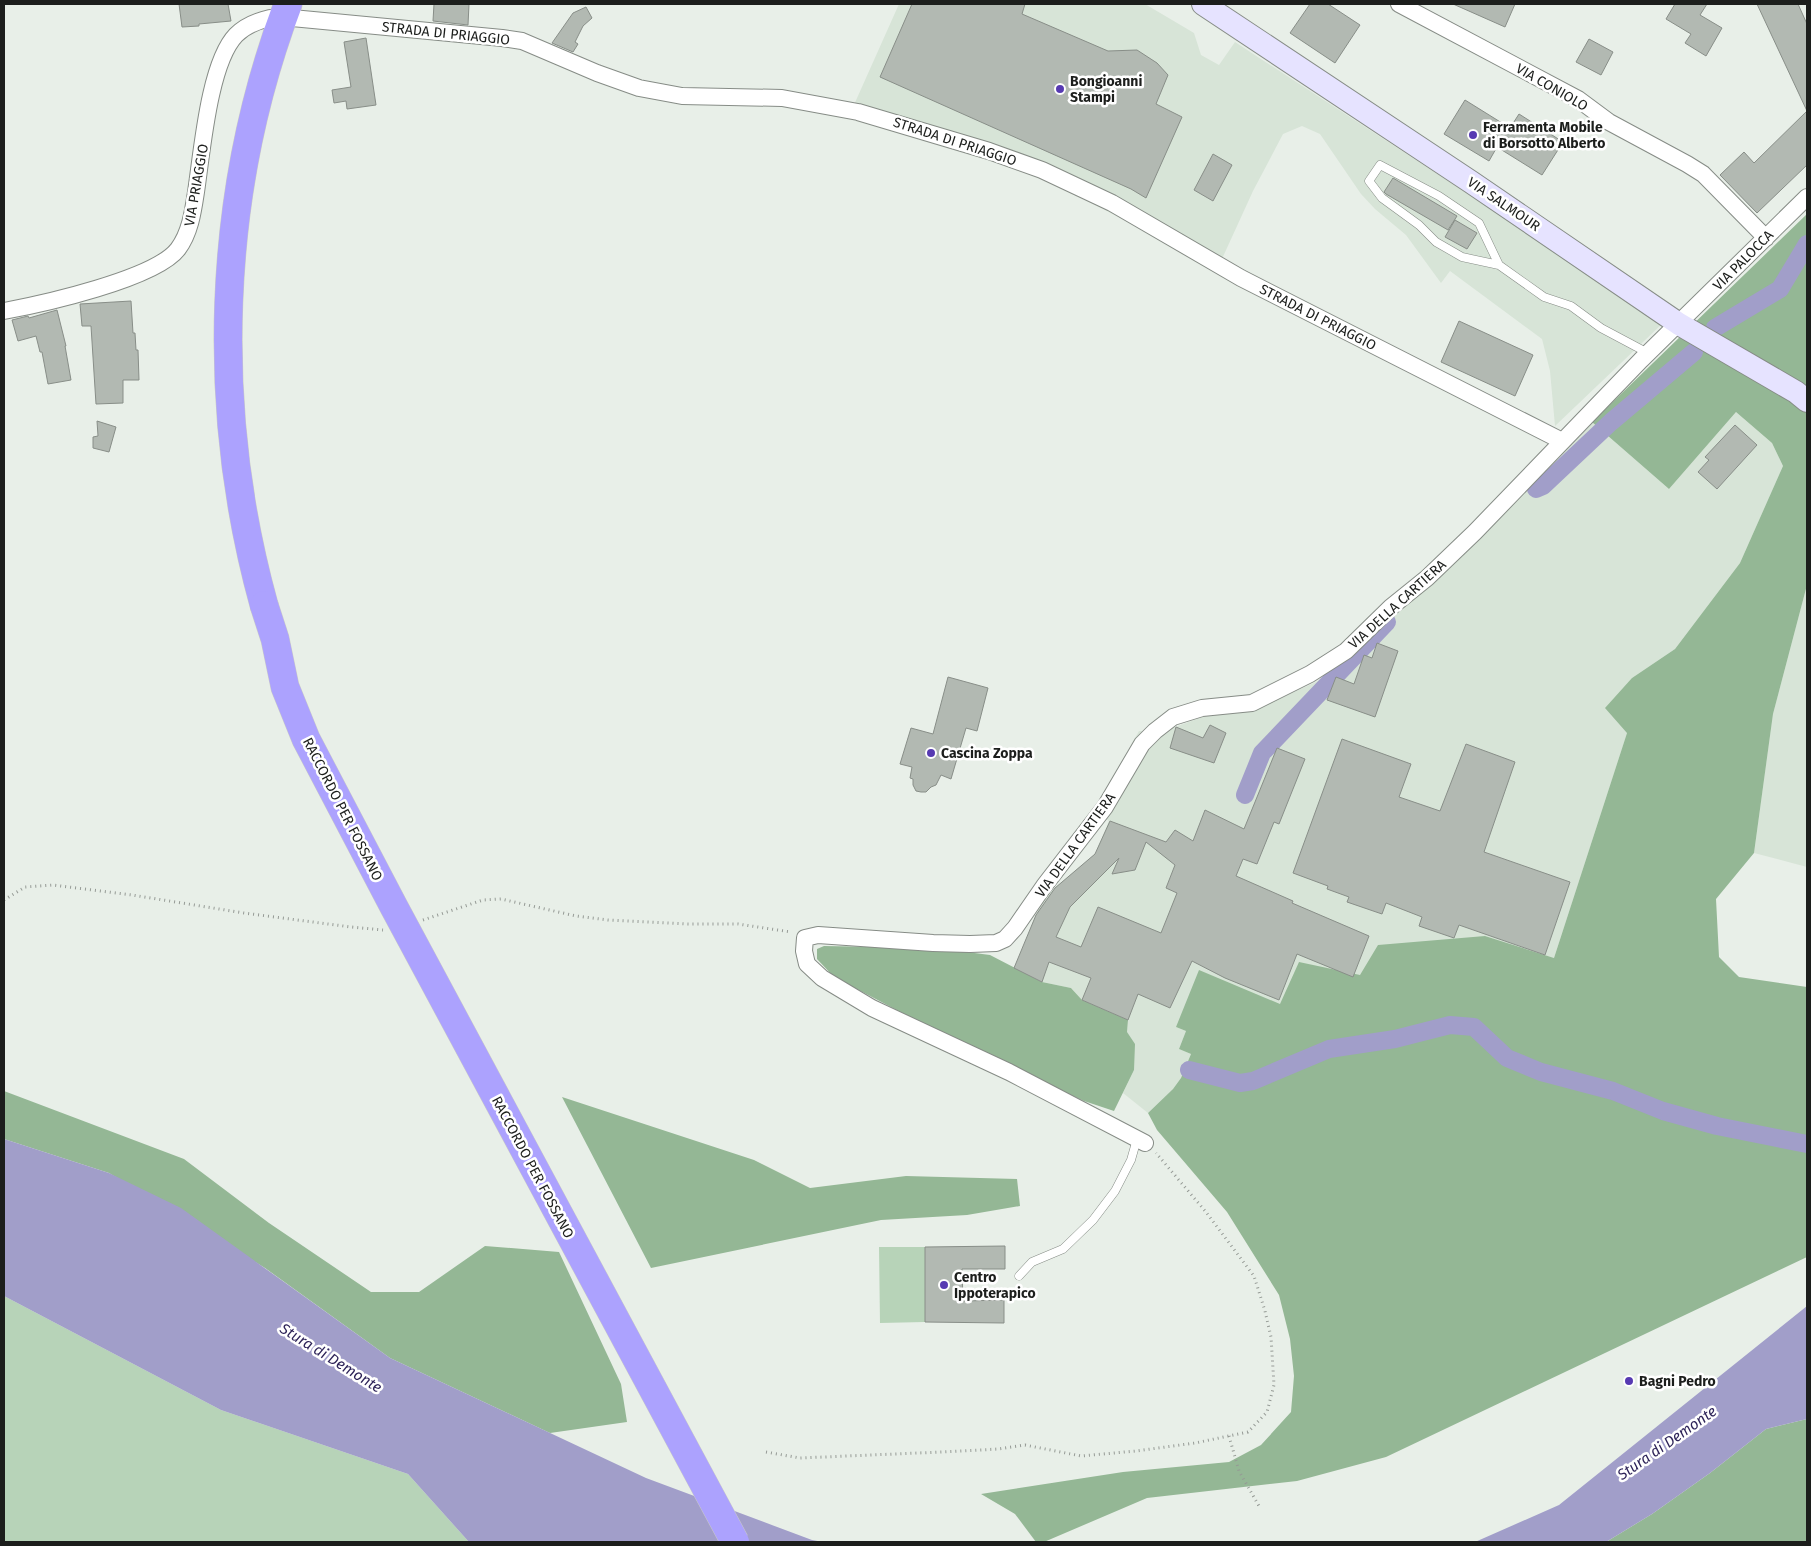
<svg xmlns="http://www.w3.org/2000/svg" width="1811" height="1546" font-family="'Fira Sans',sans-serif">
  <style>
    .built { fill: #d7e4d7 }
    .green { fill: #b7d3b8 }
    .forest { fill: #94b795 }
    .water { fill: #a19ec9 }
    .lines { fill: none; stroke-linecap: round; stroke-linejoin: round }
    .canal { stroke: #a19ec9; stroke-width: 18 }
    .building { fill: #b2b9b2; stroke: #888e88; fill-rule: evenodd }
    .lane-casing { stroke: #868c86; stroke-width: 9 }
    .street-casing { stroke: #868c86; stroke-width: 18 }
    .secondary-casing { stroke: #868c86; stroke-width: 24 }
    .highway-casing { stroke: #c9c9c9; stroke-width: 29 }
    .path { stroke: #959a95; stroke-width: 3; stroke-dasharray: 1 4; stroke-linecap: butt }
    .lane { stroke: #fff; stroke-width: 8 }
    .street { stroke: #fff; stroke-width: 16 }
    .secondary { stroke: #e6e3ff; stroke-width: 22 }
    .highway { stroke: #aca2fe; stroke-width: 28 }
    .highway-bridge-casing { stroke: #c9c9c9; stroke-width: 29; stroke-linecap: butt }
    .highway-bridge { stroke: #aca2fe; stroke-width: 28 }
    .poi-dot { fill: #573ab2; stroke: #fff; stroke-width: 2 }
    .labels { text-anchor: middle; stroke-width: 5; stroke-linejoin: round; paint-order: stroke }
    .street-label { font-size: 14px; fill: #1c1e1c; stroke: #fff }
    .poi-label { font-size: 14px; font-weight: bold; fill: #1c1e1c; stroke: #fff; text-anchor: start }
    .water-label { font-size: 15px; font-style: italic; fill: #2e2459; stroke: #fff }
  </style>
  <rect width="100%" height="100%" fill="#e8efe8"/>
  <path class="built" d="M899 4H1145L1194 33 1201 55 1219 65 1235 42 1664 322 1555 426 1550 371 1542 339 1450 271 1441 283 1406 235 1375 209 1361 194 1320 134 1302 126 1283 134 1253 191 1216 272 1145 231 1036 174 937 141 849 116Z
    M1736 412 1772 443 1783 466 1740 563 1675 649 1632 678 1627 733 1554 958 1485 936 1360 975 1281 1004 1176 1027 1186 1031 1179 1049 1191 1054 1181 1078 1173 1089 1148 1113 1123 1093 1134 1070 1127 1032 1128 1020 1082 1000 1071 988 1042 982 1014 968 1043 898 1095 854 1109 821 1094 810 1139 731 1167 730 1235 705 1268 704 1318 681 1391 607 1592 422 1669 489Z
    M1807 585V867L1754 853 1773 714Z"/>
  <path class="green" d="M879 1247H925V1322L880 1323Z
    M4 1296 221 1410 408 1474 469 1542H4Z"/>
  <path class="forest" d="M1807 214V585L1773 714 1754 853 1716 899 1719 957 1739 977 1807 987V1257L1386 1457 1297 1481 1147 1498 1044 1542H1036L1015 1514 981 1494 1123 1472 1229 1462 1261 1445 1291 1412 1294 1376 1290 1339 1279 1295 1227 1212 1157 1130 1148 1113 1173 1089 1181 1078 1191 1054 1179 1049 1186 1031 1176 1027 1199 970 1280 1004 1299 962 1360 975 1378 945 1485 936 1554 958 1627 733 1605 708 1632 678 1675 649 1740 563 1783 466 1772 443 1736 412 1669 489 1592 422Z
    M824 946 936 948 990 955 1042 982 1071 988 1082 1000 1128 1020 1127 1032 1135 1044 1134 1070 1114 1111 1084 1101 927 1026 834 977 817 959V949Z
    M4 1091 184 1159 269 1223 371 1292H419L485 1246 559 1252 621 1384 627 1422 550 1433 390 1358 265 1268 109 1173 4 1139Z
    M562 1097 754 1160 810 1188 906 1176 1017 1179 1020 1206 967 1215 881 1220 651 1268Z
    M1807 1419V1542H1606L1652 1514 1710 1473 1766 1429Z"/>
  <path class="water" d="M4 1139 109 1173 181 1208 390 1358 646 1478 812 1540 823 1542H469L408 1474 221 1410 4 1296Z
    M1807 1306V1419L1766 1429 1710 1473 1652 1514 1606 1542H1475L1559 1505Z"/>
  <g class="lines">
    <path class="canal" d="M1715 328 1780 289 1807 244
      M1536 489 1543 486 1611 422 1694 352
      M1245 795 1262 753 1387 622
      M1189 1070 1240 1083 1253 1081 1329 1049 1395 1039 1450 1025 1474 1027 1507 1058 1541 1072 1613 1091 1663 1111 1717 1126 1807 1144"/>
  </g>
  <path class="building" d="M179 4H228L231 21 199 24V26L182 27Z
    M434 4H469L468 25 433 21Z
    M912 4H1025L1022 14 1108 51 1137 50 1157 63 1168 75 1156 104 1182 117 1146 198 1131 189 880 77Z
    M1310 4H1328L1360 25 1335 63 1290 33Z
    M1453 4H1515L1505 27Z
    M1675 4H1707L1700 15 1722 28 1706 56 1685 43 1691 34 1666 19Z
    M1757 4H1798L1807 24V165L1757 213 1720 175 1744 152 1754 163 1807 111Z
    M586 7 592 18 583 26 575 42 578 44 573 52 552 43 573 13Z
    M366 38 376 105 347 109 346 101 334 103 332 90 351 87 344 42Z
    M1589 39 1613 52 1601 75 1576 62Z
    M1465 100 1510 128 1519 114 1563 142 1542 175 1497 147 1489 161 1444 134Z
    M1213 154 1232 165 1213 201 1194 190Z
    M1393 178 1457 216 1448 230 1386 194 1384 192Z
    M1455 220 1477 233 1467 249 1445 237Z
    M131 301 133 333H135L136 350H138L139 380H123V403L96 404 91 326H82L80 304Z
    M57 310 66 346H65L71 380 48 384 42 352H40L36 336 18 341 12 320 28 316 29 318Z
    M1459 321 1533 355 1515 396 1441 362Z
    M97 421 116 427 109 452 93 448V437L98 436Z
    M1735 425 1757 445 1717 489 1698 472 1709 460 1705 457Z
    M1377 643 1398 651 1375 717 1327 700 1336 677 1354 684 1364 655 1372 658Z
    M948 677 988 688 977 731 966 728 951 779 941 775 936 785 931 787 926 792H921L916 791 913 785V779L910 778 912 767 900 764 911 728 933 734Z
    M1210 725 1226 733 1214 763 1170 748 1176 727 1203 738Z
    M1342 739 1411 764 1399 797 1440 811 1466 744 1515 762 1484 852 1570 882 1545 955 1459 925 1454 938 1419 926 1422 917 1386 903 1382 914 1347 902 1349 897 1327 889 1328 886 1293 873Z
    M1277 748 1305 759 1279 824 1274 822 1257 864 1243 859 1236 876 1293 901 1292 903 1369 936 1353 977 1297 954 1279 1000 1225 978 1192 961 1170 1008 1138 994 1128 1020 1082 1000 1091 978 1049 962 1042 982 1014 968 1036 915 1055 888 1095 854 1110 821 1166 842 1175 830 1193 841 1205 810 1244 829ZM1146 842 1175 865 1166 888 1177 893 1161 933 1098 907 1081 947 1056 937 1070 907 1119 858 1112 874 1135 870Z
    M1005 1246V1269H962L963 1301 1004 1300V1323L925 1322V1247Z"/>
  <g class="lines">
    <defs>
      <path id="lane" d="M1499 265 1479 223 1439 196 1380 165 1369 181 1382 198 1419 225 1436 242 1462 257 1499 265 1544 297 1571 306 1601 328 1648 353
        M1019 1276 1032 1262 1063 1249 1093 1220 1115 1191 1131 1160 1137 1139"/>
      <path id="street" d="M1399 4 1578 99 1609 122 1687 164 1703 174 1766 238
        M292 18 502 38 522 41 597 73 639 88 682 96 782 98 858 112 989 151 1042 170 1112 203 1241 278 1562 441
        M4 311C42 304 155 279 178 249 190 233 193 212 196 192 202 152 209 63 236 35 245 26 257 21 270 18
        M1145 1143 1009 1072 872 1008 822 978 807 964 804 951 805 938 818 935 933 943 970 944 996 943 1005 939 1015 928 1044 886 1105 807 1142 744 1155 731 1173 717 1202 708 1252 703 1310 674 1346 651 1391 607 1427 578 1475 532 1641 360 1807 197"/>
      <path id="secondary" d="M1203 4 1471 182 1679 324 1796 392 1807 401"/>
      <path id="highway" d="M264 605C210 410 216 194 288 4"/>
    </defs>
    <use href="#lane" class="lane-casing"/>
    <use href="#street" class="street-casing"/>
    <use href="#secondary" class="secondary-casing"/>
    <use href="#highway" class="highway-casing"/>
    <path class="path" d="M4 900 25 887 53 885 132 895 244 913 351 927 383 930
      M423 920 483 900 501 899 576 916 608 920 688 924H738L791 932
      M1229 1436 1239 1471 1259 1506
      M766 1452 800 1458 942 1452 998 1449 1025 1445 1081 1456 1136 1451 1195 1443 1248 1432 1267 1412 1274 1385 1271 1337 1265 1311 1254 1276 1206 1212 1156 1153"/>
    <use href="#lane" class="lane"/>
    <use href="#street" class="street"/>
    <use href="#secondary" class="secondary"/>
    <use href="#highway" class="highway"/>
    <defs>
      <path id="highway-bridge" d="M264 605 275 639 285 687 306 739 394 907 735 1542"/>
    </defs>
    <use href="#highway-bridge" class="highway-bridge-casing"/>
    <use href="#highway-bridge" class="highway-bridge"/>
  </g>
  <g class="poi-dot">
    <circle cx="1060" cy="89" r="5"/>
    <circle cx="1473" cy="135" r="5"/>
    <circle cx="931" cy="753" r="5"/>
    <circle cx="944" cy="1285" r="5"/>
    <circle cx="1629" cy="1381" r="5"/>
  </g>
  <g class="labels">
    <g class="street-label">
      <text transform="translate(446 33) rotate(6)" y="5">STRADA DI PRIAGGIO</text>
      <text transform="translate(1552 87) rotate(30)" y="5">VIA CONIOLO</text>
      <text transform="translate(955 141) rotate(18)" y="5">STRADA DI PRIAGGIO</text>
      <text transform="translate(196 185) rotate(-80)" y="5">VIA PRIAGGIO</text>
      <text transform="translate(1504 204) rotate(34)" y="5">VIA SALMOUR</text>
      <text transform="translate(1743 260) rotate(-45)" y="5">VIA PALOCCA</text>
      <text transform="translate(1318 317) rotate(27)" y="5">STRADA DI PRIAGGIO</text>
      <text transform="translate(1397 604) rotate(-42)" y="5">VIA DELLA CARTIERA</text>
      <text transform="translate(343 809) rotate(63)" y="5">RACCORDO PER FOSSANO</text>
      <text transform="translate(1075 845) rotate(-54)" y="5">VIA DELLA CARTIERA</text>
      <text transform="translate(533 1167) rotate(62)" y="5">RACCORDO PER FOSSANO</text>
    </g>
    <g class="poi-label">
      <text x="1070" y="86">Bongioanni<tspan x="1070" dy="16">Stampi</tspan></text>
      <text x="1483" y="132">Ferramenta Mobile<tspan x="1483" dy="16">di Borsotto Alberto</tspan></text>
      <text x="941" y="758">Cascina Zoppa</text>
      <text x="954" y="1282">Centro<tspan x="954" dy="16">Ippoterapico</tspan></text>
      <text x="1639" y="1386">Bagni Pedro</text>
    </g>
    <g class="water-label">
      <text transform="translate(331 1358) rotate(32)" y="5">Stura di Demonte</text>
      <text transform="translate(1667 1443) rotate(-35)" y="5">Stura di Demonte</text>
    </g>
  </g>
  <rect width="1811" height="1546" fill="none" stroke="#1c1e1c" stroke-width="10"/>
</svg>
